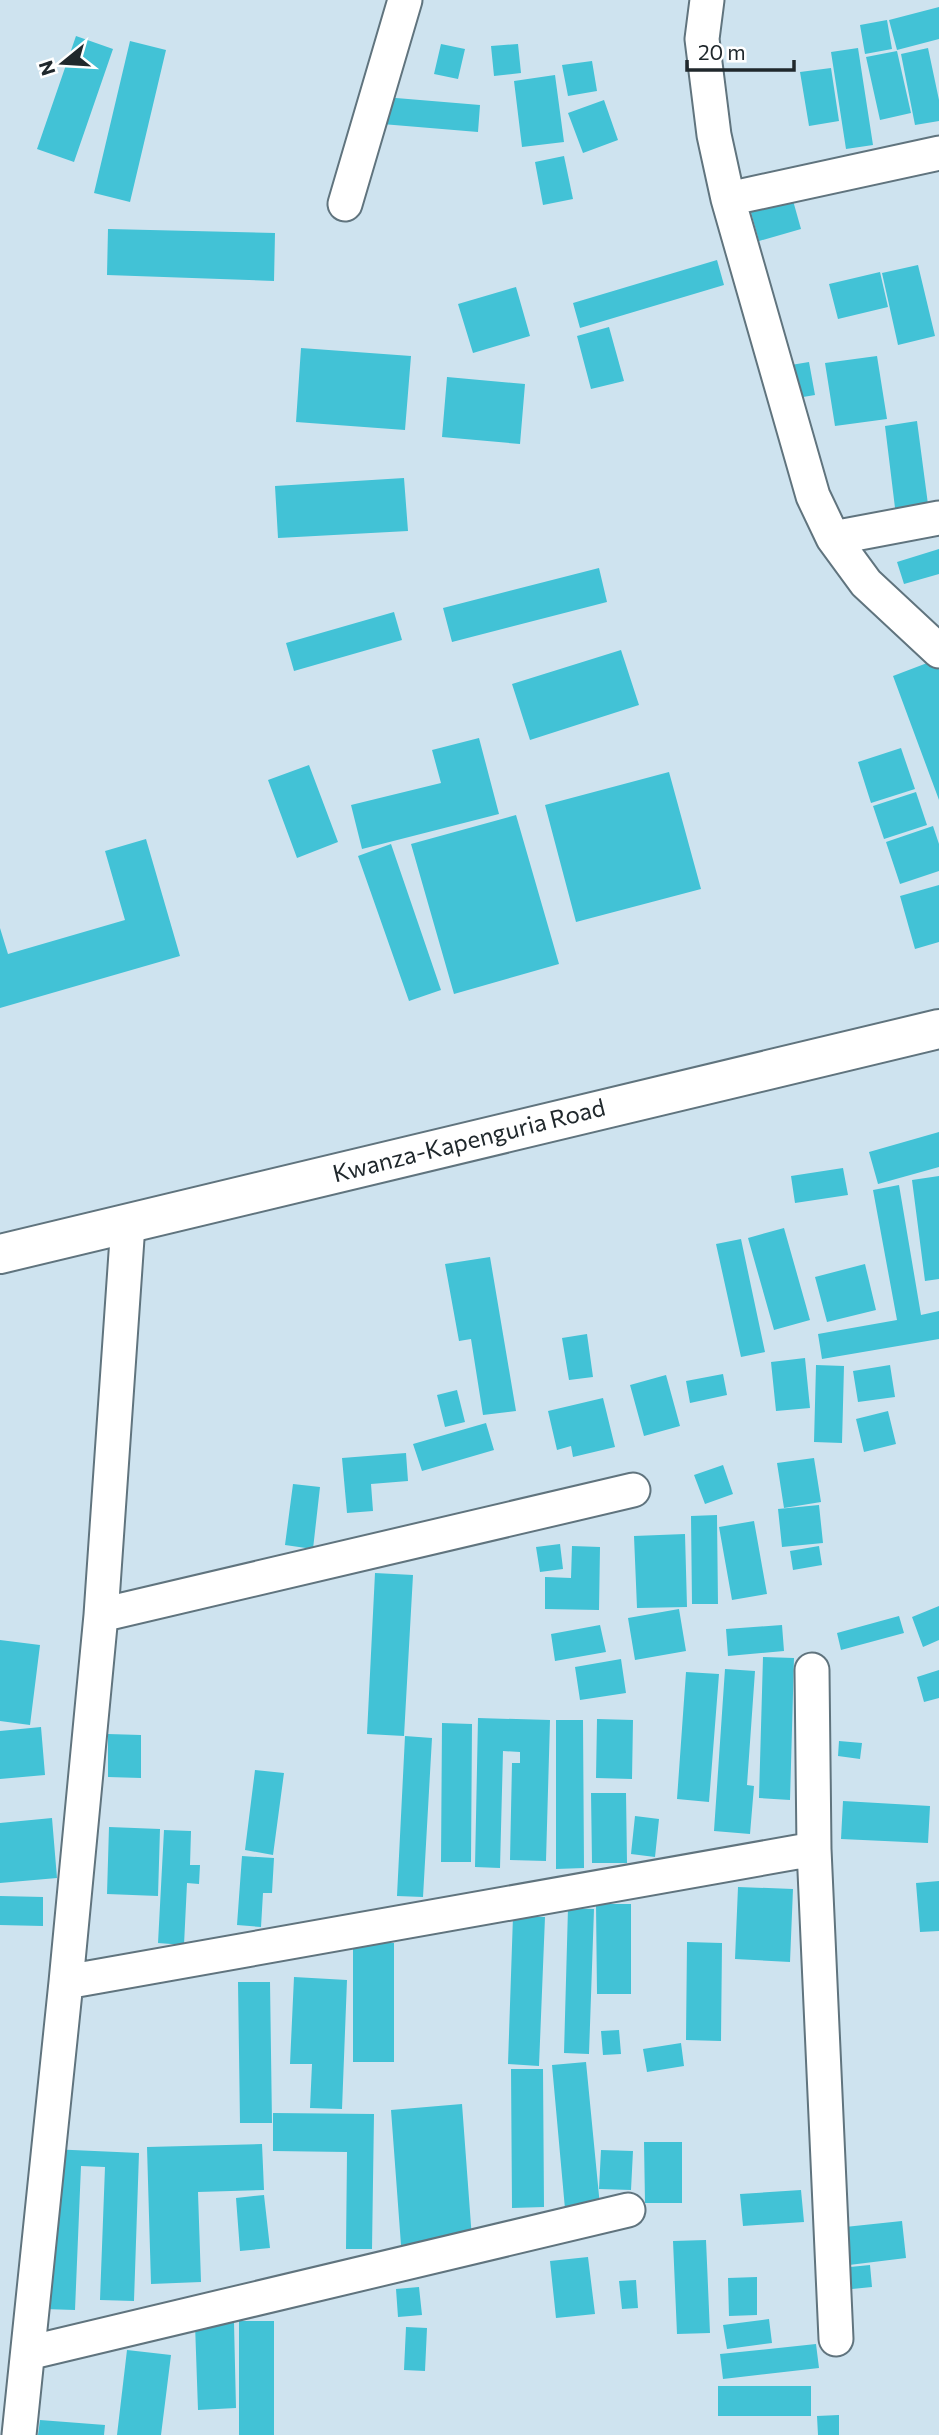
<svg xmlns="http://www.w3.org/2000/svg" width="939" height="2435" font-family="Commissioner,sans-serif">
  <style>
    .building { fill: #42c2d6 }
    .lines { fill: none; stroke-linecap: round; stroke-linejoin: round }
    .street-casing { stroke: #60747e; stroke-width: 37 }
    .secondary-casing { stroke: #60747e; stroke-width: 42 }
    .street { stroke: #fff; stroke-width: 33 }
    .secondary { stroke: #fff; stroke-width: 38 }
    .labels { text-anchor: middle; stroke-width: 6; stroke-linejoin: round; paint-order: stroke }
    .street-label { font-size: 24px; fill: #20282c; stroke: #fff }
  </style>
  <rect width="100%" height="100%" fill="#cee3ef"/>
  <path class="building" d="M939 7V39L897 50 889 20Z
    M887 20 892 49 865 54 860 25Z
    M76 36 113 49 74 162 37 149Z
    M130 41 166 50 130 202 94 193Z
    M441 44 465 49 458 79 434 74Z
    M518 44 521 73 494 76 491 46Z
    M858 48 873 145 846 149 831 52Z
    M928 48 939 100V121L915 125 901 54Z
    M897 51 911 113 880 120 866 57Z
    M592 61 597 91 568 96 562 65Z
    M831 68 839 121 809 126 800 72Z
    M555 75 564 142 522 147 514 81Z
    M384 97 480 105 478 132 382 124Z
    M604 100 618 140 583 153 568 113Z
    M564 156 573 199 543 205 535 162Z
    M792 197 801 229 759 241 750 209Z
    M108 229 275 233 274 281 107 275Z
    M717 260 724 285 580 328 573 303Z
    M918 265 935 336 898 345 882 273Z
    M880 272 888 307 838 319 829 284Z
    M516 287 530 336 473 353 458 304Z
    M609 327 624 381 591 389 577 336Z
    M301 348 411 356 405 430 296 422Z
    M877 356 887 419 835 426 825 363Z
    M809 362 815 395 791 399 785 366Z
    M447 377 525 384 520 444 442 437Z
    M917 421 929 512 896 516 885 426Z
    M404 478 408 531 278 538 275 486Z
    M939 549V574L904 584 897 562Z
    M599 568 607 602 452 642 443 608Z
    M394 612 402 640 294 671 286 643Z
    M621 650 639 705 530 740 512 684Z
    M935 660 939 670V800L893 676Z
    M479 738 499 814 362 849 351 805 441 783 432 750Z
    M901 748 915 789 871 803 858 762Z
    M309 765 338 842 297 858 268 780Z
    M669 772 701 889 576 922 545 805Z
    M916 792 927 825 884 839 873 806Z
    M516 815 559 964 454 994 411 844Z
    M933 826 939 844V871L900 884 886 842Z
    M146 839 180 956 0 1008V928L8 954 125 920 105 851Z
    M391 844 441 990 409 1001 358 856Z
    M939 885V942L915 949 900 896Z
    M939 1132V1167L878 1184 869 1152Z
    M843 1168 848 1195 795 1203 791 1176Z
    M939 1176V1279L925 1281 912 1180Z
    M899 1185 921 1315 939 1311V1339L822 1359 818 1334 897 1320 873 1190Z
    M784 1228 810 1320 774 1330 748 1238Z
    M741 1239 765 1352 741 1357 716 1244Z
    M490 1257 516 1411 483 1415 471 1339 459 1341 445 1264Z
    M865 1264 876 1310 827 1322 815 1277Z
    M587 1334 593 1377 569 1380 562 1338Z
    M805 1358 810 1408 776 1411 771 1362Z
    M816 1365 844 1366 842 1443 814 1442Z
    M890 1365 895 1397 858 1402 853 1371Z
    M723 1374 727 1395 690 1403 686 1381Z
    M666 1375 680 1426 644 1436 630 1385Z
    M457 1390 465 1422 445 1427 437 1395Z
    M603 1398 615 1447 573 1457 571 1446 557 1450 548 1411Z
    M888 1411 896 1444 864 1452 856 1419Z
    M486 1423 494 1450 422 1471 413 1444Z
    M406 1453 408 1481 371 1484 373 1511 347 1513 342 1458Z
    M814 1458 821 1502 784 1508 777 1463Z
    M723 1465 733 1494 705 1504 694 1475Z
    M293 1484 320 1487 313 1549 285 1545Z
    M819 1505 823 1543 782 1547 778 1509Z
    M717 1515 718 1604H692L691 1516Z
    M754 1521 767 1594 732 1600 719 1527Z
    M685 1534 687 1607 637 1608 634 1536Z
    M560 1544 563 1569 540 1572 536 1547Z
    M572 1546 600 1547 599 1610 545 1609V1577L571 1578Z
    M819 1546 822 1565 793 1570 790 1551Z
    M375 1573 413 1575 404 1736 367 1734Z
    M939 1606V1640L923 1647 912 1617Z
    M679 1609 686 1651 635 1660 628 1618Z
    M899 1616 904 1633 841 1650 837 1633Z
    M600 1625 606 1652 555 1661 551 1634Z
    M782 1625 784 1651 728 1656 726 1629Z
    M0 1640 40 1645 30 1725 0 1721Z
    M763 1657 794 1658 790 1800 759 1798Z
    M621 1659 626 1693 580 1700 575 1667Z
    M725 1669 755 1671 747 1785 754 1786 750 1834 714 1831Z
    M939 1670V1698L924 1702 917 1677Z
    M686 1672 719 1674 709 1802 677 1799Z
    M478 1718 550 1720 546 1861 510 1860 512 1763H520V1752L503 1751 500 1868 475 1867Z
    M597 1719 633 1720 632 1779 596 1778Z
    M556 1720H583L584 1868 556 1869Z
    M442 1723 472 1724 471 1862H441Z
    M41 1727 45 1775 0 1779V1731Z
    M108 1734 141 1735V1778L108 1777Z
    M405 1736 432 1738 423 1897 397 1896Z
    M839 1741 862 1743 860 1759 838 1756Z
    M255 1770 284 1773 273 1855 245 1850Z
    M591 1793H626L627 1863H592Z
    M843 1801 930 1806 928 1843 841 1839Z
    M635 1816 659 1819 655 1857 631 1854Z
    M52 1818 57 1878 0 1883V1823Z
    M109 1827 160 1829 158 1896 107 1894Z
    M164 1830 191 1831 190 1865H200L199 1884 187 1883 184 1945 158 1943Z
    M242 1856 274 1858 272 1893H263L261 1927 237 1925Z
    M939 1881V1931L920 1932 916 1883Z
    M738 1887 793 1889 790 1962 735 1959Z
    M0 1896 43 1897V1926L0 1925Z
    M596 1904H631V1994H597Z
    M568 1908 594 1909 589 2054 564 2053Z
    M513 1916 545 1917 539 2066 508 2064Z
    M353 1942 394 1943V2062H353Z
    M687 1942 722 1943 721 2041 686 2040Z
    M294 1977 347 1980 342 2109 310 2108 312 2064H290Z
    M238 1982H270L272 2123H240Z
    M619 2030 621 2054 603 2055 601 2031Z
    M681 2043 684 2066 647 2072 643 2049Z
    M586 2062 600 2206 565 2209 552 2065Z
    M511 2069H543L544 2207 512 2208Z
    M462 2104 472 2239 401 2245 391 2110Z
    M273 2113 374 2114 372 2249H346L347 2152 273 2151Z
    M644 2142H682V2203H645Z
    M262 2144 264 2190 198 2192 201 2282 151 2284 147 2147Z
    M50 2149 139 2153 134 2301 100 2300 105 2167 81 2166 75 2310 44 2309Z
    M601 2150 633 2151 631 2190 599 2189Z
    M801 2190 804 2222 743 2226 740 2194Z
    M264 2195 270 2248 240 2251 236 2198Z
    M902 2221 906 2258 849 2265 845 2227Z
    M706 2240 710 2333 677 2334 673 2241Z
    M588 2257 595 2314 556 2318 550 2261Z
    M870 2265 872 2287 842 2290 840 2268Z
    M757 2277V2315L729 2316 728 2278Z
    M636 2280 638 2308 622 2309 619 2281Z
    M419 2287 422 2315 398 2317 396 2289Z
    M769 2319 772 2343 727 2349 723 2325Z
    M239 2321H274V2435H239Z
    M234 2323 236 2408 198 2410 195 2324Z
    M406 2327 427 2328 425 2371 404 2370Z
    M816 2344 819 2368 723 2379 720 2354Z
    M127 2350 171 2355 161 2435H117Z
    M718 2386H811V2416H718Z
    M839 2415V2435H818L817 2416Z
    M40 2420 105 2425 104 2435H38Z"/>
  <g class="lines">
    <defs>
      <path id="street" d="M707 0 702 39 714 135 728 199 813 496 833 538 866 583 939 651
        M728 199 939 153
        M345 204 405 0
        M833 538 939 518
        M101 1615 633 1490
        M812 1670 814 1849 836 2339
        M66 1982 101 1615 128 1224
        M28 2353 628 2210
        M19 2435 66 1982 814 1849"/>
      <path id="secondary" d="M0 1254 939 1029"/>
    </defs>
    <use href="#street" class="street-casing"/>
    <use href="#secondary" class="secondary-casing"/>
    <use href="#street" class="street"/>
    <use href="#secondary" class="secondary"/>
  </g>
  <g class="labels">
    <g class="street-label">
      <text transform="translate(469 1141) rotate(-14)" y="8">Kwanza-Kapenguria Road</text>
    </g>
  </g>
  <g transform="translate(63 63) rotate(252)" stroke="#ffffff" stroke-width="5" paint-order="stroke">
  <path d="M0-5L12 26L0 18L-12 26Z" fill="#20282c"/>
  <text y="-10" font-size="19" font-weight="bold" text-anchor="middle" fill="#20282c">N</text>
  </g>
  <path d="M687 60v10h107v-10" fill="none" stroke="#20282c" stroke-width="3.5"/>
  <text x="698" y="60" font-size="21" fill="#20282c" stroke="#ffffff" stroke-width="5" paint-order="stroke">20 m</text>
</svg>
